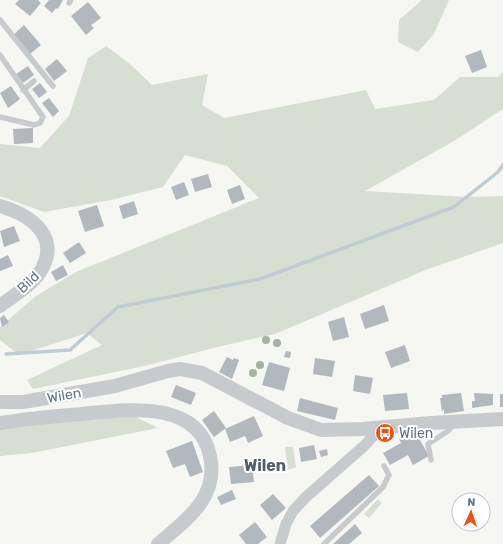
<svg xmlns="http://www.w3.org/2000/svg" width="503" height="544" font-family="Rubik,sans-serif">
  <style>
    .green { fill: #d7dfd3 }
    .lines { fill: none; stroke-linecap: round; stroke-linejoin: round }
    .stream { stroke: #bfccd1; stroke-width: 3.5 }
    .building { fill: #b1b8be }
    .service { stroke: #c8cbce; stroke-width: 5.5 }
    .minor { stroke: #c8cbce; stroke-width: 11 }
    .tertiary { stroke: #c8cbce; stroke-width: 14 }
    .tree { fill: #a5b1a1 }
    .labels { text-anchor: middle; stroke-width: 4; stroke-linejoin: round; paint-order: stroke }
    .street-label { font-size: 14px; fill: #627587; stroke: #fff }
    .poi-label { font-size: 14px; fill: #627587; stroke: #fff; text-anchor: start }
    .quarter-label { font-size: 16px; font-weight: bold; fill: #515f6b; stroke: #fff }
  </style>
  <rect width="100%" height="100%" fill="#f6f6f2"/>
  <path class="green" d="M422 0H449L434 34 418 52 398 42 399 20Z
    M106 46 130 64 152 85 208 74 202 105 224 118 366 90 375 109 434 100 460 77H498L503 72V109L454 141 365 191 467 197 503 196V243L428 269 275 334 213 348 149 365 33 389 27 380 102 345 87 333 19 355 0 340V327L36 296 76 272 259 198 227 166 185 155 163 187 111 200 44 212 0 196V144L40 148 69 116 88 58Z
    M132 415 158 428 32 453 0 456V428Z
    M285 447H293L296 468 288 469Z
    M378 499 382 503 369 518 364 514Z"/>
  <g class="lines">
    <path class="stream" d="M6 354 70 350 118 307 260 279 454 207 498 172 503 165"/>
  </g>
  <path class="building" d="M19 0H38L41 3 30 16 15 4Z
    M49 0H63L58 9 56 8 52 13 44 6Z
    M88 2 101 18 91 25 94 28 86 35 71 16Z
    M24 25 41 45 30 54 13 35Z
    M481 50 487 67 472 73 465 56Z
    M57 59 67 71 54 81 45 69Z
    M28 66 34 75 23 83 16 74Z
    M40 83 47 92 39 98 32 89Z
    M11 86 20 99 8 108 0 93Z
    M49 98 59 111 53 117 42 103Z
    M33 128V143L14 144 13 129Z
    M208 174 212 187 195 192 191 179Z
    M184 182 189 195 176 200 171 187Z
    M240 185 245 199 232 204 227 190Z
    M134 201 138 214 123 219 119 206Z
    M97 205 104 226 85 232 78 211Z
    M14 226 20 241 4 247 0 231Z
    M79 242 86 253 70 263 63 253Z
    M8 255 13 266 0 271V259Z
    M63 265 68 275 56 281 51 272Z
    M384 305 389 321 365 329 360 314Z
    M4 315 9 322 2 327 0 318Z
    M344 317 349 337 333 341 328 322Z
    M405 345 410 361 391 368 385 352Z
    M286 351 291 352 290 358 284 357Z
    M227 357 233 360 234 358 239 360 232 379 219 372Z
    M315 358 335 361 332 377 313 374Z
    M269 362 290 368 284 391 262 385Z
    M355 375 373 378 370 394 353 391Z
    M176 385 196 393 191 405 171 397Z
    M407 393 409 409 385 411 383 395Z
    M461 393 464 411 444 414V410L442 411 440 398H442V395Z
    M474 393 493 394V405L472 408V401H475Z
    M500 394H503V407H500Z
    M300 398 338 408 335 420 297 411Z
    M214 411 226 428 214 437 202 420Z
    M254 416 263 436 248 443 245 436 230 442 225 429Z
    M415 431 429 456 413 465 408 455 390 465 383 453 401 443 399 439Z
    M192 441 203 472 190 477 185 464 173 468 166 451Z
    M314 445 317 459 301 462 299 448Z
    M327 449 328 455 321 457 319 451Z
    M252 465 254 482 231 484 229 467Z
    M369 475 379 486 320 538 310 526Z
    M232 490 236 499 221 505 217 497Z
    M273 494 286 508 272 520 260 505Z
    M255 522 267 537 258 544H246L239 535Z
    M355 524 362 533 349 544H333Z"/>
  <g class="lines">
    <path class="service" d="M69 3 71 0
      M0 20 53 86
      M0 55 43 117 40 123 34 125 0 117
      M23 90 34 81
      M431 460 428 444 448 431 455 423
      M324 544 383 487 389 475 384 466"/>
    <path class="minor" d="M280 544 286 524 293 511 306 497 364 446 376 433 375 428"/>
    <path class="tertiary" d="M0 206C31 215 62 237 40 272 31 286 13 296 0 306
      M0 402H23L115 386 168 371 180 369 202 373 288 418 321 430 363 429 431 423 503 419
      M0 423C27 419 55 416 82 414 124 410 198 398 210 456 219 498 186 520 158 544"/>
  </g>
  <g class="tree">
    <circle cx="266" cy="340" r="4"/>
    <circle cx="277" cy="343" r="4"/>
    <circle cx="260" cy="365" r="4"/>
    <circle cx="253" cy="373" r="4"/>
  </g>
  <defs>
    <symbol id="bus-disc" viewBox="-11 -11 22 22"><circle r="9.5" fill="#f45015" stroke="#fff"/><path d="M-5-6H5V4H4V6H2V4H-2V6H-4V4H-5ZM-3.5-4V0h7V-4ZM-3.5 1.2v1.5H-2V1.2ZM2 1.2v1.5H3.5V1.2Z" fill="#fff"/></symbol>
  </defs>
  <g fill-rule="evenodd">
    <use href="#bus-disc" x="374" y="422" width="22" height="22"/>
  </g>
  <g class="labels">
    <g class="street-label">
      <text transform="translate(28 282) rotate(-44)" y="5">Bild</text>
      <text transform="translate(64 395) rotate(-10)" y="5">Wilen</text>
    </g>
    <g class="poi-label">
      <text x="399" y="438">Wilen</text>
    </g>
    <g class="quarter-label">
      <text x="265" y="471">Wilen</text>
    </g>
  </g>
  <g transform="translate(471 512) rotate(3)"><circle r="19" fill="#ffffff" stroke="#c0c8cf"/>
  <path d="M0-3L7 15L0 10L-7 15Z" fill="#f45015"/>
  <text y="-6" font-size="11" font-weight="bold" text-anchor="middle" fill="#627587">N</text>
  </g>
</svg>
